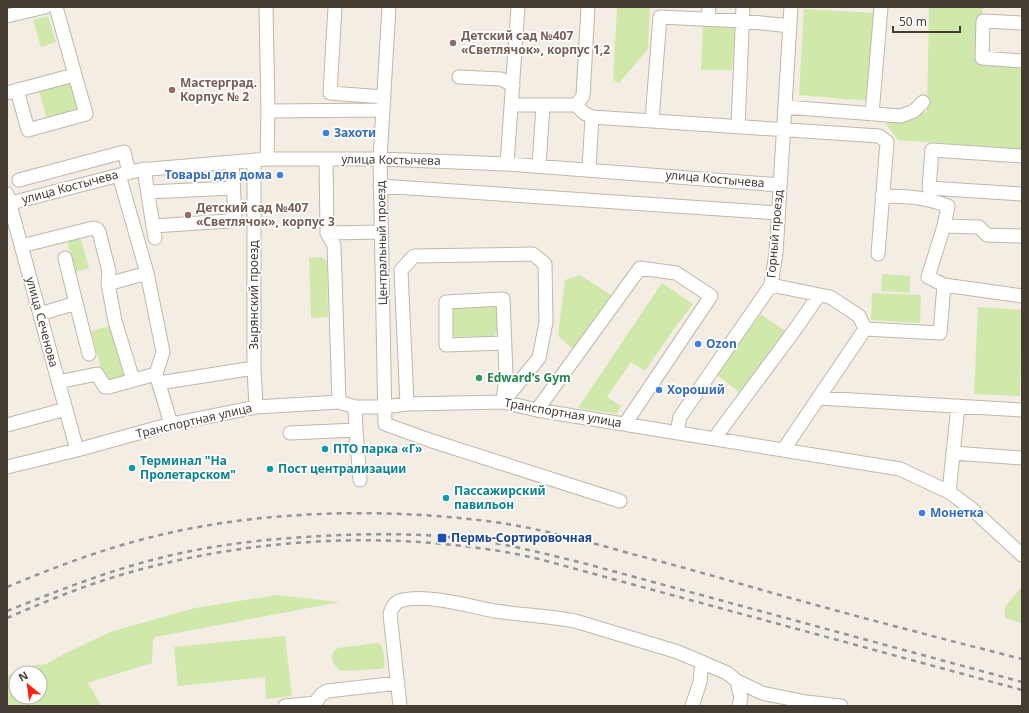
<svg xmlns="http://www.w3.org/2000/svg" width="1029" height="713" font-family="'Noto Sans',sans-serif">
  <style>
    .green { fill: #d1e8ab; fill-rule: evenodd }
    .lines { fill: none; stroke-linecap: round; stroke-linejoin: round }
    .minor-casing { stroke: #c1b7a9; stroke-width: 15 }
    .minor { stroke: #fff; stroke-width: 13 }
    .rail { stroke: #949494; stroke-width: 2.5; stroke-dasharray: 5 5; stroke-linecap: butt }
    .education-dot { fill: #8d6e63; stroke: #fff; stroke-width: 1.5 }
    .shop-dot { fill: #3f7fe0; stroke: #fff; stroke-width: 1.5 }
    .leisure-dot { fill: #2e9e5b; stroke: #fff; stroke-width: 1.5 }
    .culture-dot { fill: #0f9aa8; stroke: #fff; stroke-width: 1.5 }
    .transit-dot { fill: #1a4fb4; stroke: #fff; stroke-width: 1.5 }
    .labels { text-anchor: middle; stroke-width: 3.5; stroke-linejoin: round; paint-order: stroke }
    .education-label { font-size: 12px; font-weight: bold; fill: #785e54; stroke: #fff; text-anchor: start }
    .shop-label { font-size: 12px; font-weight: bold; fill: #366cbe; stroke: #fff; text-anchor: start }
    .street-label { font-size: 12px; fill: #453d34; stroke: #fff }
    .leisure-label { font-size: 12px; font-weight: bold; fill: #27864d; stroke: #fff; text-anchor: start }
    .culture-label { font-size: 12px; font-weight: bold; fill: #0d838f; stroke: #fff; text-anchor: start }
    .transit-label { font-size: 12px; font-weight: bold; fill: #164399; stroke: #fff; text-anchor: start }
  </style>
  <rect width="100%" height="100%" fill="#f3ede4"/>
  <path class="green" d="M617 7H650L648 49 619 83 613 80Z
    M929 7H983L980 61 1022 67V149L898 140 885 123 927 112Z
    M804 9 876 13 870 101 799 95Z
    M48 16 56 42 41 47 33 20Z
    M703 26 735 28 732 70H701Z
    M71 82 79 113 48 122 39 91Z
    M80 236 89 268 75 272 67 240Z
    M322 257 327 262 328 317 311 318 309 258Z
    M882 274 910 276V293L881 291Z
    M580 275 614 297 575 351 558 336 565 280Z
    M662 283 693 304 674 329 645 371 631 362 607 397 621 406 617 414 578 408Z
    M872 293 921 295 920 323 871 320Z
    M490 302 498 309V330L492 336 455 337 451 332 450 311 455 305Z
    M978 307 1022 310 1020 396 974 394Z
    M761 314 788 333 740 393 716 374Z
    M110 326 124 377 105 382 91 331Z
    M1022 586V623L1005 618V607Z
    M277 595 340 602 155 637 153 640 152 663 87 683 92 689 101 706H7V676L35 665 46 664 64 654 110 632 195 608ZM16 673H40V697H16Z
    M285 636 292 696 266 699 265 677 178 686 174 647Z
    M377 643 382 646C384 653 385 661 384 668L381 669 341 671C332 666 328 654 338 648Z"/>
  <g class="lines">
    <defs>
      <path id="minor" d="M266 7 268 111 267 159
        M335 7 330 93 384 97
        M389 7 380 159 385 424 432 441 620 501
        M7 16 45 7
        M708 19 709 7
        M1022 23 983 21 982 58 1022 61
        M459 77 501 79 513 85
        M17 90 28 130 86 114 56 7
        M7 93 74 75
        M512 105H576L584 113 592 117 879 136 887 142 878 254
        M576 105 583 96 588 7
        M785 107 901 116 914 111 923 102
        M268 111 383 110
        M872 114 881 7
        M652 120 660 17 743 21 790 26
        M738 127 743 7
        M1022 156 932 150 929 188 1022 194
        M326 159 327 233 381 232
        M254 160V368L256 407
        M507 164 518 7
        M539 166 543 106
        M144 169 153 226 229 221 235 216 232 162
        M589 169 592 117
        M119 175 147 273 108 284 115 321 133 380
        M19 180 124 152 129 172
        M380 186 778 213
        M148 192 234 188
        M7 194 77 450
        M882 196C907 196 924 197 948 206L944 226 928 277 944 285 1022 296
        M7 204 139 170 267 159H380L507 164 780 185
        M153 226 155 238
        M944 226 979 227 987 235 1022 236
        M327 233 334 245 339 402
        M21 246 93 228 97 229 99 232 109 271 108 284
        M147 273 163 352 156 374
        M771 285 830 297 859 316 865 329 784 449
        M76 303 89 354
        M40 314 76 303 65 258
        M865 329 940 333 944 285
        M58 382 97 374 105 387H109L156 374 171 424
        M159 383 254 368
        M818 398 1022 410
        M503 402 506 375 503 299 446 302V345L504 343
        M407 404 401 270 414 256 533 254 545 264 546 322 539 358 503 402
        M537 410 640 268 676 273 711 296 625 424
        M7 425 66 409
        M356 430 360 480
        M677 432 680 417 771 285 776 253 791 7
        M290 433 356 430 355 407
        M716 438 719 432 794 331 819 295
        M953 453 1022 458
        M7 467 77 450 171 424 256 407 339 402 355 407H385L407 404 503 402 537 410 900 469 949 492 972 509 1022 555
        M949 492 958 406
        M737 681 762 693 806 702 841 706
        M285 706 315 703 321 695 327 691 398 683
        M400 706 390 614C392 607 395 601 403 600 428 594 469 606 495 611 522 615 548 616 575 621L678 652 727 673 737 681 741 698 739 706
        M692 706 700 682 702 662"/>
    </defs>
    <use href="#minor" class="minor-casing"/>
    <use href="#minor" class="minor"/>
    <path class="rail" d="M7 587C55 567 105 548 156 536 253 512 369 508 468 519 524 524 579 539 632 554 671 564 710 575 748 586 839 612 931 636 1022 659
      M7 611C55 592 102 573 152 560 208 545 265 539 322 536 376 533 429 533 482 541 516 546 550 555 583 563L1022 682
      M7 618C42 603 78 588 114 577 232 541 364 531 485 549 503 551 521 555 539 559L1022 690"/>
  </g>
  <g class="education-dot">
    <circle cx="453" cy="43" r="4"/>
    <circle cx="172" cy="90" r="4"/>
    <circle cx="188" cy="215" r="4"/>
  </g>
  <g class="shop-dot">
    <circle cx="326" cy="133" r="4"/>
    <circle cx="280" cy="175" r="4"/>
    <circle cx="698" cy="344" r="4"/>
    <circle cx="659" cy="390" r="4"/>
    <circle cx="922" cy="513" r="4"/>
  </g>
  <circle class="leisure-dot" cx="479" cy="378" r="4"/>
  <g class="culture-dot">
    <circle cx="325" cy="449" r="4"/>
    <circle cx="132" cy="468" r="4"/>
    <circle cx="270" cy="469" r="4"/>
    <circle cx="446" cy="498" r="4"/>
  </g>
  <rect class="transit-dot" x="437" y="533" width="10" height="10" rx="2"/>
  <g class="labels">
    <g class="education-label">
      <text x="461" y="40">Детский сад №407<tspan x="461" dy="14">«Светлячок», корпус 1,2</tspan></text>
      <text x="180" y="87">Мастерград.<tspan x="180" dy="14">Корпус № 2</tspan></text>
      <text x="196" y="212">Детский сад №407<tspan x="196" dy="14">«Светлячок», корпус 3</tspan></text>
    </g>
    <g class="shop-label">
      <text x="334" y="137">Захоти</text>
      <text x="272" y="179" text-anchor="end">Товары для дома</text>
      <text x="706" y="348">Ozon</text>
      <text x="667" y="394">Хороший</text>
      <text x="930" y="517">Монетка</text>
    </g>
    <g class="street-label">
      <text transform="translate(391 160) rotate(1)" y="4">улица Костычева</text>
      <text transform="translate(715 179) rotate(5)" y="4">улица Костычева</text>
      <text transform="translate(70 187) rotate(-15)" y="4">улица Костычева</text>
      <text transform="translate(775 234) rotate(-85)" y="4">Горный проезд</text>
      <text transform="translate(382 243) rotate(-91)" y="4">Центральный проезд</text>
      <text transform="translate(254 295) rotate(-90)" y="4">Зырянский проезд</text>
      <text transform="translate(42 322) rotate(75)" y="4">улица Сеченова</text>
      <text transform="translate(563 413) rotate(10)" y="4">Транспортная улица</text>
      <text transform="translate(194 421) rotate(-13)" y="4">Транспортная улица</text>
    </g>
    <g class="leisure-label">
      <text x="487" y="382">Edward's Gym</text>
    </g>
    <g class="culture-label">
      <text x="333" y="453">ПТО парка «Г»</text>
      <text x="140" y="465">Терминал "На<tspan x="140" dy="14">Пролетарском"</tspan></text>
      <text x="278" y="473">Пост централизации</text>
      <text x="454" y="495">Пассажирский<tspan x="454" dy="14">павильон</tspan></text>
    </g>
    <g class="transit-label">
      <text x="451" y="542">Пермь-Сортировочная</text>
    </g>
  </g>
  <rect width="1029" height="713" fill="none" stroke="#453d34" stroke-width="16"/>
  <g transform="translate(28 685) rotate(331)"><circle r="19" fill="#ffffff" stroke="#b5b1ae"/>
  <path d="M0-3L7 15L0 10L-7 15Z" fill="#ff220e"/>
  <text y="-6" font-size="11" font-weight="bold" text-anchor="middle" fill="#453d34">N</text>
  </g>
  <path d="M893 26v6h67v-6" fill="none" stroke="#453d34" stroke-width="2"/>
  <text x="899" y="26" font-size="12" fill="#453d34" stroke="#ffffff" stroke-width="3" paint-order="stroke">50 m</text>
</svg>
